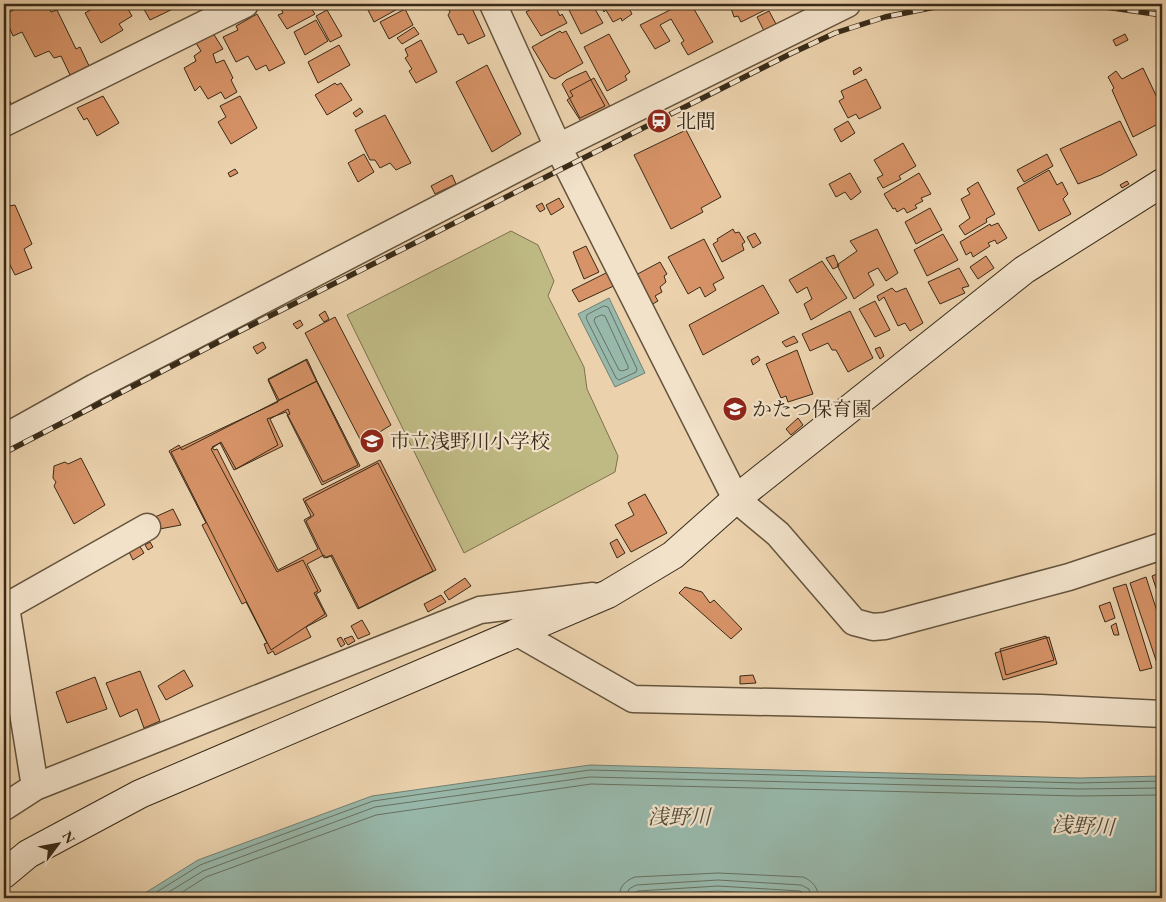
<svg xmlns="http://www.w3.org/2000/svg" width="1166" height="902" font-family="'EB Garamond','Noto Serif JP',serif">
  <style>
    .green { fill: #bfba84; stroke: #7c724e }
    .water { fill: #98b8ab; stroke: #727f70 }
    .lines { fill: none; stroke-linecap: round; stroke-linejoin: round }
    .shore { stroke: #687162; stroke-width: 1 }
    .building { fill: #d79367; stroke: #382a18 }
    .street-casing { stroke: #65543d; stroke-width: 29 }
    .secondary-casing { stroke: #382a18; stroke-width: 30 }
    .street { stroke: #f2e2ca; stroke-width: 26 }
    .secondary { stroke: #f2e2ca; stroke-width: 28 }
    .rail-casing { stroke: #382a18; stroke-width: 5.5 }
    .rail { stroke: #f2e2ca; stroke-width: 4; stroke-dasharray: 11; stroke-linecap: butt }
    .labels { text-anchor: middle; stroke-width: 4.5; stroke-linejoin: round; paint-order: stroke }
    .poi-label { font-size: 20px; fill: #382a18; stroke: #f2e2ca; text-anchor: start }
    .water-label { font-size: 21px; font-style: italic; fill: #504e3d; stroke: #f2e2ca }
  </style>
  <rect width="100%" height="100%" fill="#ebd2ad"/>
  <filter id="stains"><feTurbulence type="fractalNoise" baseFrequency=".004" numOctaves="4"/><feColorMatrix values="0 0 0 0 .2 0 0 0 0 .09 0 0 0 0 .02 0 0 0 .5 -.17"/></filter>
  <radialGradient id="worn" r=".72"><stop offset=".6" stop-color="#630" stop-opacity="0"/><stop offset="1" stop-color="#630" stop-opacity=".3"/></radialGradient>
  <path class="green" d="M511 231 538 245 554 281 548 296 584 367 587 389 618 456 615 472 464 553 347 315Z"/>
  <path class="water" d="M609 298 645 373 615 387 578 314Z
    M590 765 1079 778 1162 776V898H845L718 891 594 898H137L198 860 372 796Z"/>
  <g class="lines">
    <path class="shore" d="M604 306 608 307 637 369 636 372 619 380 616 378 586 318 587 315Z
      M602 315 605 316 628 366V369L622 371 619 370 594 321 595 318Z
      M147 898 200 865 373 801 590 770 1079 783 1162 781
      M159 898 203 871 375 807 590 777 1079 789 1162 788
      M173 898 206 877 376 815 591 784 1079 796 1162 795
      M619 898C619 888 624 881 635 877L718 873 803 877C813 881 818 888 819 898
      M626 898 629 889 636 885 718 880 801 885 809 889 811 898
      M633 898 634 893 638 891 718 886 800 891 804 893 805 898"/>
  </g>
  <path class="building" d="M25 4H48L51 12 57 10 76 49 80 47 91 70 72 79 61 56 54 58 49 51 35 57 22 32 13 36 4 15Z
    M92 4H125L132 16 119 24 123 30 101 43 85 13 94 8Z
    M141 4H176L177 7 150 20Z
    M279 4H313L309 5 315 14 287 29 278 15 283 13Z
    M365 4H401L403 6 374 22Z
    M446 4H470L485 36 468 44 463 34 458 35 448 15 450 12Z
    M541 4H554L560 16 562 14 567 23 541 36 526 12Z
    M575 4H592L603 23 581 34 568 8Z
    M600 4H627L632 14 622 21 621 18 613 22 606 10 604 12Z
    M682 4H691L713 42 688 55 681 43 684 41 671 19 660 25 670 41 655 49 640 25Z
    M725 4H767L769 8 741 22 738 16 734 17 731 8H727Z
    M405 9 413 25 389 39 380 22Z
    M327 10 342 36 330 42 316 16Z
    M769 11 776 24 764 31 757 17Z
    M257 14 285 63 269 71 266 65 256 70 248 56 236 62 223 37 238 30 236 26Z
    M316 20 328 41 305 55 294 32Z
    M414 27 419 34 402 44 397 38Z
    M560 31 562 33 566 31 583 63 555 79 550 77 532 47Z
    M213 33 223 49 213 54 216 63 224 60 233 78 231 80 237 92 225 99 221 92 208 99 200 86 195 91 184 68 196 61 194 56 201 51 196 43Z
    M609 34 630 72 625 76 627 80 607 91 584 47Z
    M1125 34 1128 40 1116 46 1113 40Z
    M421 40 437 72 416 83 409 71 412 69 405 58 408 56 405 49Z
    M339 45 350 65 318 83 308 62Z
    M487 65 521 134 492 152 456 82Z
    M860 67 862 70 854 75 853 71Z
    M1143 68 1162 108V117L1157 120 1158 124 1133 137 1112 90 1114 88 1108 77 1116 71 1122 79Z
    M586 71 605 106 580 118 562 84 566 80Z
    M594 78 612 110 582 123 567 100 573 96 570 91Z
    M866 79 881 108 859 119 856 114 848 118 839 101 844 98 841 91Z
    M335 83 337 85 341 83 352 100 327 115 315 95Z
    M7 96 13 107 4 112V99Z
    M103 96 119 123 97 136 87 118 84 120 77 108Z
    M240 96 257 128 231 144 218 122 226 117 220 106Z
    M360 108 363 112 356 117 353 113Z
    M385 115 411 163 396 170 390 163 380 168 375 160H370L355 130Z
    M848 121 855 133 841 142 834 129Z
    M1120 121 1137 155 1101 175 1078 184 1060 149Z
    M686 130 721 197 701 208 703 212 671 229 634 155Z
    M903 143 916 166 899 176 901 179 883 188 877 178 883 175 874 160Z
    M364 154 374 172 358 182 348 163Z
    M1047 154 1053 166 1024 182 1017 170Z
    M235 169 238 173 230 177 228 173Z
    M1049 170 1057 185 1062 182 1068 194 1063 199 1071 214 1039 231 1017 188Z
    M850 173 861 192 851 200 845 192 836 197 829 184Z
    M919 173 931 194 921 198 923 201 915 205 917 208 907 213 904 208 897 212 895 208 893 209 884 194Z
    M452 175 456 184 435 194 431 186Z
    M1127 181 1129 184 1122 188 1120 185Z
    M978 182 995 214 986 219 987 222 965 235 959 226 970 218 961 199 970 194 967 189Z
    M4 195 9 206 15 205 32 244 24 249 32 268 15 275 4 253Z
    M559 198 564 207 551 215 546 205Z
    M542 203 545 209 540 212 536 206Z
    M930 208 942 230 916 244 905 222Z
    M998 223 1007 238 997 244 995 240 988 243 990 246 973 257 971 252 966 255 960 242 990 224 991 226Z
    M733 229 735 233 739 232 745 242 742 244 744 250 722 262 713 244 718 241 717 239Z
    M877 229 898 273 886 281 878 268 868 273 874 285 854 299 837 265 857 251 850 241Z
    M755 233 761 243 753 248 747 237Z
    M943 234 958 260 927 276 914 250Z
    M704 239 724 278 713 284 716 290 705 297 700 287 688 294 668 257Z
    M586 246 599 272 584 279 573 252Z
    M834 255 839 266 833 269 826 258Z
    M986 256 994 268 978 279 970 267Z
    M822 261 847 298 811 320 804 304 812 299 807 287 797 293 789 280Z
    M660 262 667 274 664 276 666 282 660 287 662 292 655 296 658 301 649 306 632 277Z
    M959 268 969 286 962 288 965 293 940 304 928 282Z
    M612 270 618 284 579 302 572 290Z
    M763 285 779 313 703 355 689 325Z
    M892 288 896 292 906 288 923 323 910 331 905 323 898 326 884 297 879 301 877 296Z
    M875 301 890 330 875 337 859 309Z
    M325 311 329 319 324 322 319 315Z
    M850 311 873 358 848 372 836 350H832L828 343 810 351 802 334Z
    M335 317 391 425 362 443 305 333Z
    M300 320 303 325 297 329 293 324Z
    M794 336 798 342 786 347 782 342Z
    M263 342 266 348 257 354 253 347Z
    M880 347 884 356 880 359 875 349Z
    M797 350 813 394 788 402 786 396 781 398 766 364Z
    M758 356 760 360 753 365 751 360Z
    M307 359 317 381 279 400 268 379Z
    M306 360 358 465 323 482 286 412 267 419 278 445 236 469 221 442 211 449 277 572 303 560 318 591 314 593 325 614 271 650 171 452 278 402 268 380Z
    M317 381 360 466 322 485 287 415 290 414 288 409 270 419 283 446 234 470 220 443 212 447 214 450 217 449 278 570 318 549 304 520 311 516 303 499 380 460 436 570 358 609 331 556 326 558 324 555 307 564 321 591 316 594 327 616 306 627 311 637 275 655 273 651 268 654 264 644 267 643 246 602 242 604 202 525 206 523 169 451 179 445 182 450Z
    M798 418 803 425 791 435 786 429Z
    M81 458 105 505 74 524 54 486 56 482 53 478 54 466 65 462 68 464Z
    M378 463 433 571 359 608 332 555 324 558 306 521 314 515 305 501Z
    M645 494 667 533 631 552 615 525 634 515 628 503Z
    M173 509 181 525 149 531 146 521Z
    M617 539 625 553 617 558 610 543Z
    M150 542 153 547 148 550 145 545Z
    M139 545 144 553 133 560 129 552Z
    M1162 572V606L1152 576Z
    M1146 577 1162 627V671L1160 672 1130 583Z
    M465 578 471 586 449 600 444 592Z
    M1126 584 1152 668 1140 671 1113 588Z
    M685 587 702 592 710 603 714 600 742 629 731 639 679 593Z
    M441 595 446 602 428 612 424 604Z
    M1110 602 1115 618 1105 622 1099 606Z
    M362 620 370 634 358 639 351 626Z
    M1116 623 1119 635H1114L1111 626Z
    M352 636 355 641 348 645 344 639Z
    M1046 636 1054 660 1006 675 1000 649Z
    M341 637 345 644 341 647 337 639Z
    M1049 637 1057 664 1003 680 995 653Z
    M184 670 193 686 166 700 158 686Z
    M140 671 160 721 144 728 137 709 120 717 106 683Z
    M753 675 756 683 740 684V676Z
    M95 677 107 709 67 723 56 692Z"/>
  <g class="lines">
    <defs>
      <path id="street" d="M493 4 558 147 736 499 778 534 854 622 873 627 885 626 1069 577 1162 546
        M4 123 245 4
        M4 438 95 387 558 147 847 4
        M6 607 35 787
        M4 608 147 527
        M516 632 633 699 1040 708 1162 714
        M4 807 35 787 480 610 593 596"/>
      <path id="secondary" d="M4 874 28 854 140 794 608 594 673 555 736 499 1024 270 1162 183"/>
    </defs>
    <use href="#street" class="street-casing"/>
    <use href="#secondary" class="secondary-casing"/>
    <use href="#street" class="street"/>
    <use href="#secondary" class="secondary"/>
    <defs>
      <path id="rail" d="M1084 4 1162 15
        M4 453 236 333 790 54 835 33 885 17 950 4"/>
    </defs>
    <use href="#rail" class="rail-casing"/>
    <use href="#rail" class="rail"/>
  </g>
  <defs>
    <symbol id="station-disc" viewBox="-11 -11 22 22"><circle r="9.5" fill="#8f2418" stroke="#f2e2ca"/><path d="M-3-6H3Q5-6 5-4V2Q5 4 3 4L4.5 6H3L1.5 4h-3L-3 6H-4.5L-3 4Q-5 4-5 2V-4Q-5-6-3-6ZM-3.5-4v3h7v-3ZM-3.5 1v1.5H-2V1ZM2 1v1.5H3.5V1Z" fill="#fff"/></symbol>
    <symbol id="school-disc" viewBox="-11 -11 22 22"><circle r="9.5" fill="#8f2418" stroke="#f2e2ca"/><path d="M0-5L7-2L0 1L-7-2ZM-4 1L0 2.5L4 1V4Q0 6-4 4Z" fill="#fff"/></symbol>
  </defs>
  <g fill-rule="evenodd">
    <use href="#station-disc" x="645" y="107" width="28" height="28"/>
    <use href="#school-disc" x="721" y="395" width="28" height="28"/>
    <use href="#school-disc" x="358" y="427" width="28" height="28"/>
  </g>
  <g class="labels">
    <g class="poi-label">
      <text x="676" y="128">北間</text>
      <text x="752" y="416">かたつ保育園</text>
      <text x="390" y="448">市立浅野川小学校</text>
    </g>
    <g class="water-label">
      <text x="679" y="824">浅野川</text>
      <text transform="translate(1083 826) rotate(3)" y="7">浅野川</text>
    </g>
  </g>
  <rect width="1166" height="902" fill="none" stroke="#ebd2ad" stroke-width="20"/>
  <rect x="5" y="5" width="1156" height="892" fill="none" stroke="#382a18" stroke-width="2.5"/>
  <rect x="10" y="10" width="1146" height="882" fill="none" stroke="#382a18"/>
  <g transform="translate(58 844) rotate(58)" stroke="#f2e2ca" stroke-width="4" paint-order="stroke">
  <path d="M0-4L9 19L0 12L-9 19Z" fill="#382a18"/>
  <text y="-8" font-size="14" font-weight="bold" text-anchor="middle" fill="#382a18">N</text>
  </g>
  <rect width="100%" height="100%" filter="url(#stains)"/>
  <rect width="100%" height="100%" fill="url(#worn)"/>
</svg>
